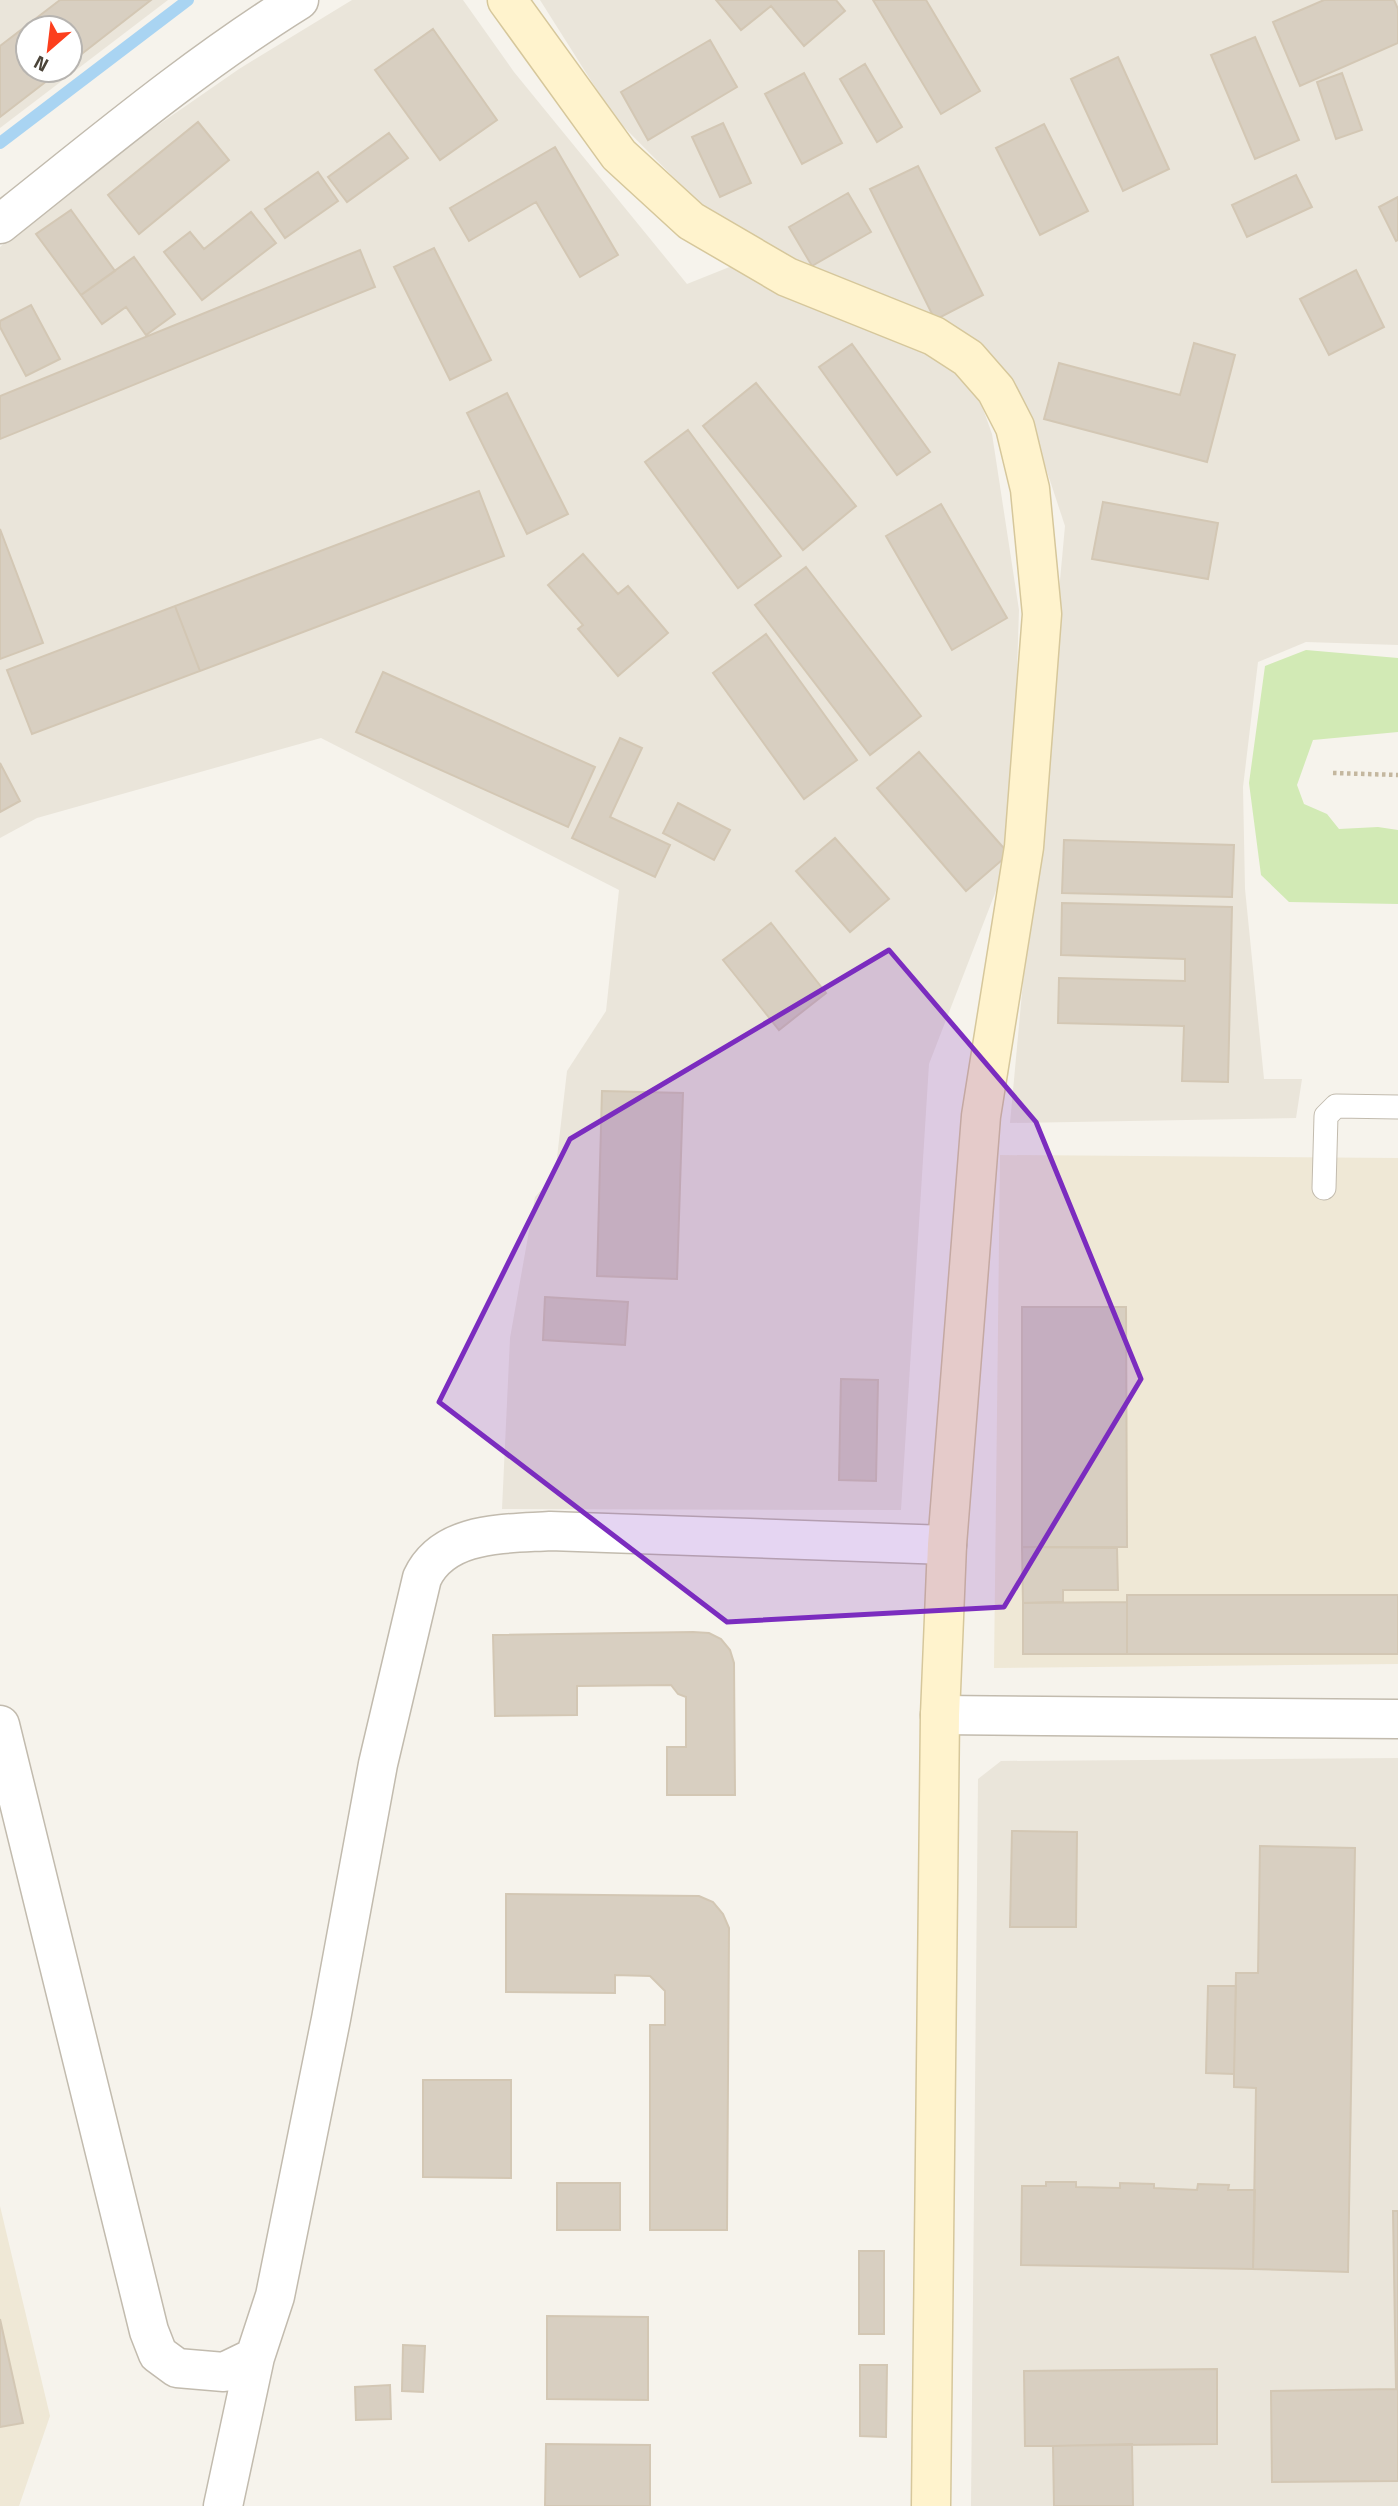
<svg xmlns="http://www.w3.org/2000/svg" width="1398" height="2506" font-family="'Titillium Web',sans-serif">
  <style>
    .residential { fill: #eae5da; fill-rule: evenodd }
    .education { fill: #efe8d6 }
    .green { fill: #d2eab5 }
    .lines { fill: none; stroke-linecap: round; stroke-linejoin: round }
    .stream { stroke: #a9d4f2; stroke-width: 12 }
    .building { fill: #d8cfc1; stroke: #d3c7b4; stroke-width: 2 }
    .lane-casing { stroke: #c2bbae; stroke-width: 25 }
    .street-casing { stroke: #c2bbae; stroke-width: 41 }
    .secondary-casing { stroke: #d6c79b; stroke-width: 41 }
    .path { stroke: #c4b79f; stroke-width: 4.5; stroke-dasharray: 3.5 3.5; stroke-linecap: butt }
    .lane { stroke: #fff; stroke-width: 23 }
    .street { stroke: #fff; stroke-width: 38 }
    .secondary { stroke: #fff3cd; stroke-width: 38 }
    .marked { fill: #7b2cbf; fill-opacity: 0.2; stroke: #7b2cbf; stroke-width: 5; stroke-linejoin: round }
  </style>
  <rect width="100%" height="100%" fill="#f6f3ec"/>
  <path class="residential" d="M0 0H168L0 128ZM28 28H70V70H28Z
    M352 0H463L514 72 687 284 732 266 927 352 961 377 981 403 992 434 1019 610 1011 852 929 1064 901 1510 502 1509 510 1338 535 1197 555 1175 567 1071 606 1011 619 890 321 738 37 818 0 838V247L69 187 239 69Z
    M540 0H1398V645L1306 642 1258 662 1243 787 1245 889 1264 1079H1302L1296 1118 1010 1123 1065 526 1030 420 809 270 704 208 614 117Z
    M1398 1758V2506H971L978 1779 1001 1761Z"/>
  <path class="education" d="M1000 1155 1398 1158V1664L994 1668Z
    M0 2206 50 2416 19 2506H0Z"/>
  <path class="green" d="M1306 650 1398 658V732L1313 740 1297 785 1304 804 1327 814 1339 829 1378 827 1398 830V904L1289 902 1261 875 1249 783 1265 666Z"/>
  <g class="lines">
    <path class="stream" d="M0 143 188 0"/>
  </g>
  <path class="building" d="M60 0H151L70 63V28H28V70H61L0 117V46Z
    M716 0H836L845 11 804 46 771 6 741 30Z
    M873 0H926L980 91 941 114Z
    M1324 0H1394L1398 9V43L1300 86 1273 22Z
    M433 29 497 120 440 160 375 70Z
    M1255 37 1299 140 1255 159 1211 55Z
    M710 40 737 87 648 140 621 92Z
    M1118 57 1169 169 1123 191 1071 79Z
    M865 64 902 127 877 142 840 79Z
    M804 73 842 143 802 164 765 94Z
    M1342 73 1362 130 1336 139 1317 82Z
    M198 122 229 160 139 234 108 195Z
    M723 123 751 183 720 197 692 137Z
    M1044 124 1088 211 1040 235 996 148Z
    M389 133 408 158 347 202 328 177Z
    M555 147 618 255 580 277 536 202 469 241 450 208Z
    M918 166 983 295 935 320 870 189Z
    M318 172 338 201 285 238 265 209Z
    M1296 175 1312 207 1247 237 1232 205Z
    M848 193 871 232 812 266 789 227Z
    M1398 197V240L1396 241 1379 207Z
    M71 210 115 271 81 295 36 234Z
    M251 212 276 243 202 300 164 252 190 232 204 249Z
    M434 248 491 360 450 380 394 267Z
    M360 250 375 287 0 439V396Z
    M134 257 175 314 146 335 126 307 102 324 81 295Z
    M1356 270 1384 327 1329 355 1300 299Z
    M31 305 60 359 26 376 0 327V321Z
    M1194 343 1235 355 1207 462 1044 419 1059 363 1180 395Z
    M852 344 930 452 897 475 819 367Z
    M756 383 856 506 803 550 703 426Z
    M507 393 568 514 527 534 467 413Z
    M688 430 781 556 738 588 645 462Z
    M479 491 504 556 200 671 175 606Z
    M1103 502 1218 523 1208 579 1092 559Z
    M941 504 1007 618 952 650 886 536Z
    M0 529 43 643 0 659Z
    M583 554 618 594 628 586 668 633 618 676 578 629 583 625 548 585Z
    M806 567 921 716 870 755 755 605Z
    M175 606 200 671 32 734 7 670Z
    M766 634 857 760 804 799 713 673Z
    M383 672 595 767 568 827 356 732Z
    M620 738 642 748 610 817 670 845 655 877 572 838Z
    M919 752 1009 854 966 891 877 788Z
    M0 763 20 801 0 812Z
    M678 803 730 830 714 860 663 833Z
    M835 838 889 899 850 932 796 871Z
    M1064 840 1234 845 1232 897 1062 893Z
    M1062 903 1232 907 1228 1082 1182 1081 1184 1026 1058 1023 1059 978 1185 981V959L1061 955Z
    M771 923 826 993 779 1030 723 960Z
    M602 1091 683 1093 677 1279 597 1276Z
    M545 1297 628 1302 625 1345 543 1340Z
    M1022 1307H1126L1127 1547H1022Z
    M841 1379 878 1380 876 1481 839 1480Z
    M1022 1547 1117 1548 1118 1590H1063V1602L1023 1603Z
    M1127 1595H1398V1654H1127Z
    M1127 1602V1654H1023V1603Z
    M693 1632 709 1633 721 1639 730 1650 734 1663 735 1795H667V1747H686V1697L678 1694 671 1685 577 1686V1715L495 1716 493 1635Z
    M1012 1831 1077 1832 1076 1927H1010Z
    M1260 1846 1355 1848 1348 2272 1253 2269 1256 2088 1234 2087V2074L1236 1973H1258Z
    M506 1894 699 1896 713 1902 723 1914 729 1928 727 2230H650V2025H665V1991L650 1976 615 1975V1993L506 1992Z
    M1208 1986H1236L1234 2074 1206 2073Z
    M423 2080H511V2178L423 2177Z
    M1046 2182H1076V2187L1120 2188V2183L1154 2184V2188L1197 2190 1198 2184 1229 2185 1228 2190H1255L1253 2269 1021 2265 1022 2186H1046Z
    M557 2183H620V2230H557Z
    M1393 2211H1398V2481L1272 2482 1271 2391 1396 2389Z
    M859 2251H884V2334H859Z
    M547 2316 648 2317V2400L547 2399Z
    M0 2319 23 2423 0 2427Z
    M403 2345 425 2346 423 2392 402 2391Z
    M860 2365H887L886 2437 860 2436Z
    M1217 2369V2444L1025 2446 1024 2371Z
    M390 2385 391 2419 356 2420 355 2387Z
    M546 2444 650 2445V2506H545Z
    M1132 2444 1133 2506H1054L1053 2446Z"/>
  <g class="lines">
    <defs>
      <path id="lane" d="M1324 1188 1326 1116 1336 1106 1398 1107"/>
      <path id="street" d="M0 224C97 147 193 66 299 0
        M940 1715 1398 1719
        M0 1725 149 2331 158 2354 177 2368 224 2372 255 2357 275 2296 331 2019 378 1764 422 1578C444 1531 505 1534 550 1531L947 1545
        M223 2506 255 2357"/>
      <path id="secondary" d="M507 0 619 155 691 221 787 277 934 336 968 358 996 390 1015 427 1030 489 1042 614 1024 847 981 1116 947 1545 940 1715 931 2506"/>
    </defs>
    <use href="#lane" class="lane-casing"/>
    <use href="#street" class="street-casing"/>
    <use href="#secondary" class="secondary-casing"/>
    <path class="path" d="M1333 773 1398 775"/>
    <use href="#lane" class="lane"/>
    <use href="#street" class="street"/>
    <use href="#secondary" class="secondary"/>
  </g>
  <path class="marked" d="M889 950 1036 1122 1141 1379 1004 1607 727 1622 439 1402 570 1139Z"/>
  <g transform="translate(49 49) rotate(208)"><circle r="33" fill="#ffffff" stroke="#b7b4b0" stroke-width="2"/>
  <path d="M0-5L12 26L0 18L-12 26Z" fill="#fc3f1d"/>
  <text y="-10" font-size="19" font-weight="bold" text-anchor="middle" fill="#4b4439">N</text>
  </g>
</svg>
